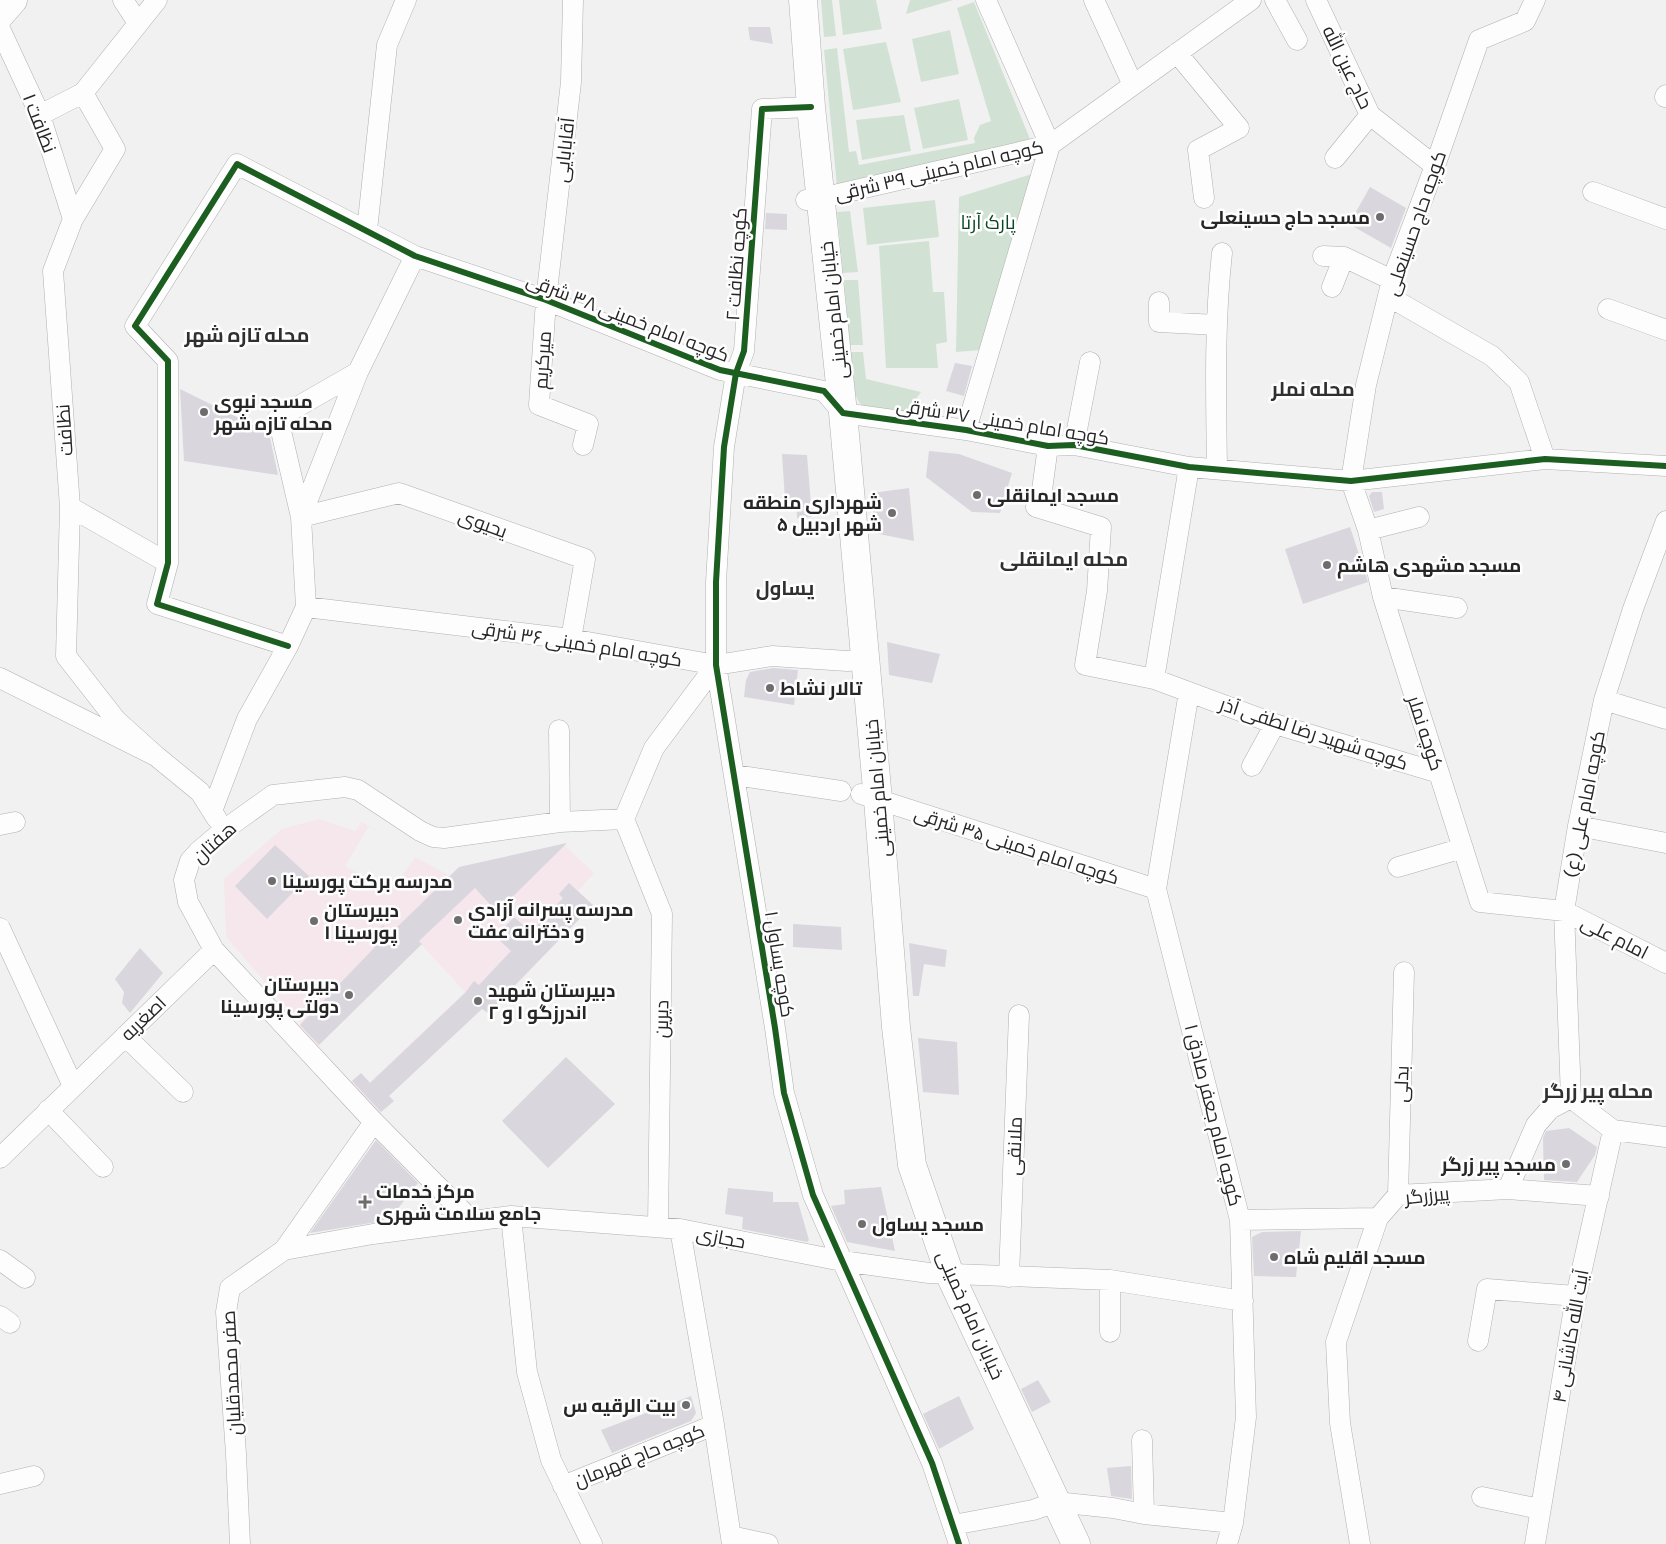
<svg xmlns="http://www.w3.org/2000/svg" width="1666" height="1544" font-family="Commissioner,Cairo,sans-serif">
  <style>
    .education { fill: #f5e7ec; fill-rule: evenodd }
    .green { fill: #d1e2d4 }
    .building { fill: #dad6dd }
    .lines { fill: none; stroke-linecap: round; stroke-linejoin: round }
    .minor-casing { stroke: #b0b0b0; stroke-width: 21 }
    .secondary-casing { stroke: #b0b0b0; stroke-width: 29 }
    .minor { stroke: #fdfdfd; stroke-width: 20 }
    .secondary { stroke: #fdfdfd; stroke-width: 28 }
    .cycleway-casing { stroke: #fefeff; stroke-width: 9 }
    .cycleway { stroke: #1b5e20; stroke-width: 6 }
    .poi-dot { fill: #6d6d6d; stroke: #fefeff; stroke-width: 2 }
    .labels { text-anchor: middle; stroke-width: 5; stroke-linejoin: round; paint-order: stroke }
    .street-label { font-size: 19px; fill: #262626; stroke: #fefeff }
    .poi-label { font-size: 19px; font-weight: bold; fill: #262626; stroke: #fefeff; text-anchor: start }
    .park-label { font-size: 19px; fill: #094723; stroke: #fefeff }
    .neighbourhood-label { font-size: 20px; font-weight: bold; fill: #303031; stroke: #fefeff }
  </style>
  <rect width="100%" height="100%" fill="#f1f1f1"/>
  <path class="education" d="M319 819 355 831 362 822 415 857 450 876 459 867 563 844 594 873 578 891 593 905 488 1013 482 1009 389 1096 394 1101 379 1114 350 1083 361 1073 370 1082 465 992 421 944 317 1047 297 1028 301 1023 226 937 224 879 282 829ZM369 826 415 857 390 894 345 866ZM275 845 309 877 267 918 235 886Z"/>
  <path class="green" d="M821 0H832L836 36 824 37Z
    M839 0H876L882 29 843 35Z
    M910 0H953L906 14Z
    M974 2 1030 139 837 186 824 50 837 48 849 152 856 151 859 165 975 143 974 138 980 125 991 121 957 8Z
    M950 30 959 74 921 82 912 39Z
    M886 42 901 102 853 110 843 49Z
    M959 99 968 140 923 149 914 108Z
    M904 115 911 151 862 160 856 120Z
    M1032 174 981 350 956 352 959 197Z
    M935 200 939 237 867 245 863 208Z
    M850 211 858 272 843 273 837 212Z
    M929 241 933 292H944L947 342 936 344 938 368H886L879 246Z
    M844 280H858L863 345H850Z
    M850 352H863L866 379 921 392 906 413C896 412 874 411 866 408 850 401 852 367 850 352Z"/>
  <path class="building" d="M748 27H770L773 44 750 40Z
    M1370 187 1406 208 1391 248 1349 224Z
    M766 213 787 214V230L765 229Z
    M955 363 972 366 964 396 946 391Z
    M180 389 269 433 278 475 184 461Z
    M929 451 959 454 1012 473 1000 513 972 512 926 477Z
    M782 454 807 455 812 517 797 518 796 500H785Z
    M909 488 914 541 874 533 872 493Z
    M1372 492H1382L1384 509 1374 512 1369 496Z
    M1350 527 1368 582 1303 604 1285 549Z
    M887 642 940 654 932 683 889 675Z
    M773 668 798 670 794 705 744 697 746 680 750 672Z
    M567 843 497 912 475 888 419 941 422 944 319 1045 300 1025 375 947 369 940 383 925 391 933 459 867Z
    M275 845 309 876 267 919 235 886Z
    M569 883 593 905 488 1013 482 1009 389 1096 394 1101 381 1112 352 1081 361 1073 370 1083 465 993 474 981 479 985 511 951 496 937 514 917 531 932 563 898 559 894Z
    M793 924 841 927 842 950 793 947Z
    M909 943 947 950 945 967 924 964 919 996H913Z
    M140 948 163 973 130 1013 122 1003 124 992 115 979Z
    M918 1038 957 1042 959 1095 923 1092Z
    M566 1057 615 1104 548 1168 502 1121Z
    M1569 1128 1597 1147 1595 1155 1577 1182 1544 1180 1543 1138 1546 1131Z
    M376 1140 418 1183 389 1220 310 1233Z
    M881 1187 895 1251 847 1242 831 1206 845 1204 844 1190Z
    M728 1188 773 1192V1202H798L809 1240 807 1242 742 1229 743 1217 725 1214Z
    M1301 1231 1296 1277 1254 1276 1252 1237 1262 1232Z
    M1038 1380 1051 1402 1032 1412 1021 1389Z
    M691 1396 696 1413 691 1421 612 1453 601 1430Z
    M959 1396 974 1429 939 1449 923 1414Z
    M1131 1466 1132 1499 1111 1496 1107 1468Z"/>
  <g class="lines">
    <defs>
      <path id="minor" d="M123 0 138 23
        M573 0 571 82 546 300 539 405 588 424 583 445
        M1094 0 1133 85
        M1275 0 1297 40
        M1316 0 1370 115 1435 166
        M1535 0 1525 21 1479 40 1435 166 1392 280 1366 385 1351 481 1368 530 1383 597 1480 902 1564 911 1666 963
        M0 29 40 115 73 219
        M1177 53 1239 128 1198 150 1204 198
        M83 93 115 149 73 219 53 271 70 507 66 656 116 720 156 756
        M1665 97 1666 95
        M811 107 762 109 744 351 736 373 724 447 716 582V665L775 1028 784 1093 813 1195 932 1463 959 1544
        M40 115 83 93 157 0
        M1335 158 1370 115
        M1593 192 1666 219
        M806 200 821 198 1050 145 1251 0
        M367 230 387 45 406 0
        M1323 256 1344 257 1392 280
        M1332 287 1344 257
        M1388 296 1492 356 1519 382 1545 459
        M1159 302V322L1217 325
        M1608 309 1666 330
        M966 430 1050 145 986 0
        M1074 445 1090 362
        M1048 446 1042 490 1036 507 1101 527 1097 591 1085 665 1154 679 1275 724 1439 773
        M1217 469C1216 397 1214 325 1222 253
        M70 507 168 563
        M301 517 399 493 585 559 571 639
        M301 517 358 372
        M1368 530 1419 517
        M1383 597 1457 608
        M306 607 571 639 716 665 772 656 847 661 865 660
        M288 646 157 604 168 563V361L135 326 237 164 415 256 546 300 720 370 824 391 843 413 966 430 1048 446 1074 445 1189 467 1351 481 1545 459 1666 466
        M0 678 156 756 200 792 217 819
        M1154 679 1189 467
        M1189 692 1156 889 1240 1220 1246 1417 1233 1523 1227 1544
        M1604 700 1666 719
        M559 730 560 822
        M1252 766 1275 724
        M734 775 841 791
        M861 794 1156 889
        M212 811 247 719 288 646 306 607 301 517 278 418 358 372 415 256
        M624 819 662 914 658 1227
        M624 819 654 748 716 665
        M0 825 15 822
        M1578 826 1666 843
        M1398 867 1463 848
        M0 928 73 1086
        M125 1036 183 1092
        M1571 1098 1564 911 1578 826 1604 700 1633 609 1666 521
        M1571 1098 1613 1130 1666 1137
        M48 1110 103 1167
        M0 1158 214 950
        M1508 1189 1599 1196
        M1398 1195 1404 972
        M511 1216 527 1372 551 1460 592 1544
        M1240 1220 1378 1218 1398 1195 1508 1189 1536 1125 1550 1109 1571 1098
        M472 1221 374 1122 214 950 188 902 184 880 190 861 199 851 224 830 273 795 345 787 358 790 420 831 433 837 444 838 560 822 624 819
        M680 1229 714 1425 732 1544
        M284 1250 374 1122
        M0 1260 25 1278
        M1009 1277 1019 1015
        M0 1316 10 1323
        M1110 1332V1280
        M1478 1341 1487 1289 1576 1296
        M1142 1440 1144 1514
        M0 1484 34 1476
        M563 1486 714 1425
        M1482 1497 1540 1509
        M953 1525 1033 1510 1056 1502 1113 1508 1144 1514 1233 1523
        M731 1536 768 1544
        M240 1544 236 1454 226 1312 230 1288 284 1250 373 1234 511 1216 680 1229 842 1261 929 1273 1110 1280 1243 1301
        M1360 1544 1340 1423 1336 1342 1378 1218
        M1535 1544 1576 1296 1613 1130"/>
      <path id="secondary" d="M803 0 811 107 843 413 878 800 896 1027 912 1165 950 1275 1076 1544
        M0 15 13 0"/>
    </defs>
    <use href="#minor" class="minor-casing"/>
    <use href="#secondary" class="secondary-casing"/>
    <use href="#minor" class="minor"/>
    <use href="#secondary" class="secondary"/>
    <defs>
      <path id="cycleway" d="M811 107 762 109 744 351 736 373 724 447 716 582V665L775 1028 784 1093 813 1195 932 1463 959 1544
        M288 646 157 604 168 563V361L135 326 237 164 415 256 546 300 720 370 824 391 843 413 966 430 1048 446 1074 445 1189 467 1351 481 1545 459 1666 466"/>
    </defs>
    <use href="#cycleway" class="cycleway-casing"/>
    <use href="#cycleway" class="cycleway"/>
  </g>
  <g class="poi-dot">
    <circle cx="1380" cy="217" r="5"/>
    <circle cx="204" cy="412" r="5"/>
    <circle cx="977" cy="495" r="5"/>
    <circle cx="892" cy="513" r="5"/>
    <circle cx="1327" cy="565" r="5"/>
    <circle cx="770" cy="688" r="5"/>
    <circle cx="272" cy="881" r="5"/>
    <circle cx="458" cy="920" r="5"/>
    <circle cx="314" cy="921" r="5"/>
    <circle cx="349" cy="995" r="5"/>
    <circle cx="478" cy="1001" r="5"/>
    <circle cx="1566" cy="1164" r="5"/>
    <path d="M362.5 1194.5h5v5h5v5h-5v5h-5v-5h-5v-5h5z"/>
    <circle cx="862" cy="1224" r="5"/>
    <circle cx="1274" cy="1257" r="5"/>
    <circle cx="686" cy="1405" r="5"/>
  </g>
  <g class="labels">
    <g class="street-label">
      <text transform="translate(1348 67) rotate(64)" y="7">حاج عین الله</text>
      <text transform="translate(40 123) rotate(69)" y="7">نظافت ۱</text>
      <text transform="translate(564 150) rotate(-84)" y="7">آقابابایی</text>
      <text transform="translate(939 170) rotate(-13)" y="7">کوچه امام خمینی ۳۹ شرقی</text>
      <text transform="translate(1415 223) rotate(-71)" y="7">کوچه حاج حسینعلی</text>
      <text transform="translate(736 264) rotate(-86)" y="7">کوچه نظافت ۲</text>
      <text transform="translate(833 310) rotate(-96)" y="7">خیابان امام خمینی</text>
      <text transform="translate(628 317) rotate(21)" y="7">کوچه امام خمینی ۳۸ شرقی</text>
      <text transform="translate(542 360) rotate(-86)" y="7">میرکریم</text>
      <text transform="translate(1003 421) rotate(9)" y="7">کوچه امام خمینی ۳۷ شرقی</text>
      <text transform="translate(64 430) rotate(-94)" y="7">نظافت</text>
      <text transform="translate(483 523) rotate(20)" y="7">یحیوی</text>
      <text transform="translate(577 643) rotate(9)" y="7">کوچه امام خمینی ۳۶ شرقی</text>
      <text transform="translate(1314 733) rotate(18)" y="7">کوچه شهید رضا لطفی آذر</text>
      <text transform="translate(1426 733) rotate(72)" y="7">کوچه نملر</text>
      <text transform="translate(877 788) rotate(-95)" y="7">خیابان امام خمینی</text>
      <text transform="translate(1584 804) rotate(-79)" y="7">کوچه امام علی (ع)</text>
      <text transform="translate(214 842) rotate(-42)" y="7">هفتان</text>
      <text transform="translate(1017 845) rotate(18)" y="7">کوچه امام خمینی ۳۵ شرقی</text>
      <text transform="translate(1615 937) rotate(27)" y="7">امام علی</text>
      <text transform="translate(780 964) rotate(81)" y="7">کوچه یساول ۱</text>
      <text transform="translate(143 1018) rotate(-44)" y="7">اصغریه</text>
      <text transform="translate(661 1019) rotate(-89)" y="7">دیرین</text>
      <text transform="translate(1401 1084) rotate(-88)" y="7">بدلی</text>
      <text transform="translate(1214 1115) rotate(76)" y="7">کوچه امام جعفر صادق ۱</text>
      <text transform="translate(1014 1146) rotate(-88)" y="7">ملانقی</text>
      <text transform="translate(1427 1195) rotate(-6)" y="7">پیرزرگر</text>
      <text transform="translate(721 1237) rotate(11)" y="7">حجازی</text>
      <text transform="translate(971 1315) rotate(66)" y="7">خیابان امام خمینی</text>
      <text transform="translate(1570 1336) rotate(-80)" y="7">آیت الله کاشانی ۴</text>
      <text transform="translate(231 1373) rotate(-93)" y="7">صفر محمدقلیان</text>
      <text transform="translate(639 1455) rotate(-22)" y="7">کوچه حاج قهرمان</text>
    </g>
    <g class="poi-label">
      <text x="1370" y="224" text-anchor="end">مسجد حاج حسینعلی</text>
      <text x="214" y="408">مسجد نبوی<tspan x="214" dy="22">محله تازه شهر</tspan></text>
      <text x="987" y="502">مسجد ایمانقلی</text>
      <text x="882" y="509" text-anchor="end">شهرداری منطقه<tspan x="882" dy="22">۵ شهر اردبیل</tspan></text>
      <text x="1337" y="572">مسجد مشهدی هاشم</text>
      <text x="780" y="695">تالار نشاط</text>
      <text x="282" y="888">مدرسه برکت پورسینا</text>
      <text x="468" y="916">مدرسه پسرانه آزادی<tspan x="468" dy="22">و دخترانه عفت</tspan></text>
      <text x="324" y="917">دبیرستان<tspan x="324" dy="22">پورسینا ۱</tspan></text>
      <text x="339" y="991" text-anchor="end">دبیرستان<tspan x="339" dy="22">دولتی پورسینا</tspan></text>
      <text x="488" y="997">دبیرستان شهید<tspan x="488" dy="22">اندرزگو ۱ و ۲</tspan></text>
      <text x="1556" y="1171" text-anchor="end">مسجد پیر زرگر</text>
      <text x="376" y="1198">مرکز خدمات<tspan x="376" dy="22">جامع سلامت شهری</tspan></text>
      <text x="872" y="1231">مسجد یساول</text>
      <text x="1284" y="1264">مسجد اقلیم شاه</text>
      <text x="676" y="1412" text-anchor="end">بیت الرقیه س</text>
    </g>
    <g class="park-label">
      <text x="988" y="229">پارک آرتا</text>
    </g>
    <g class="neighbourhood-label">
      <text x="247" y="342">محله تازه شهر</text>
      <text x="1313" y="396">محله نملر</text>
      <text x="1064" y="566">محله ایمانقلی</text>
      <text x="785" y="595">یساول</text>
      <text x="1598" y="1098">محله پیر زرگر</text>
    </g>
  </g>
</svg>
